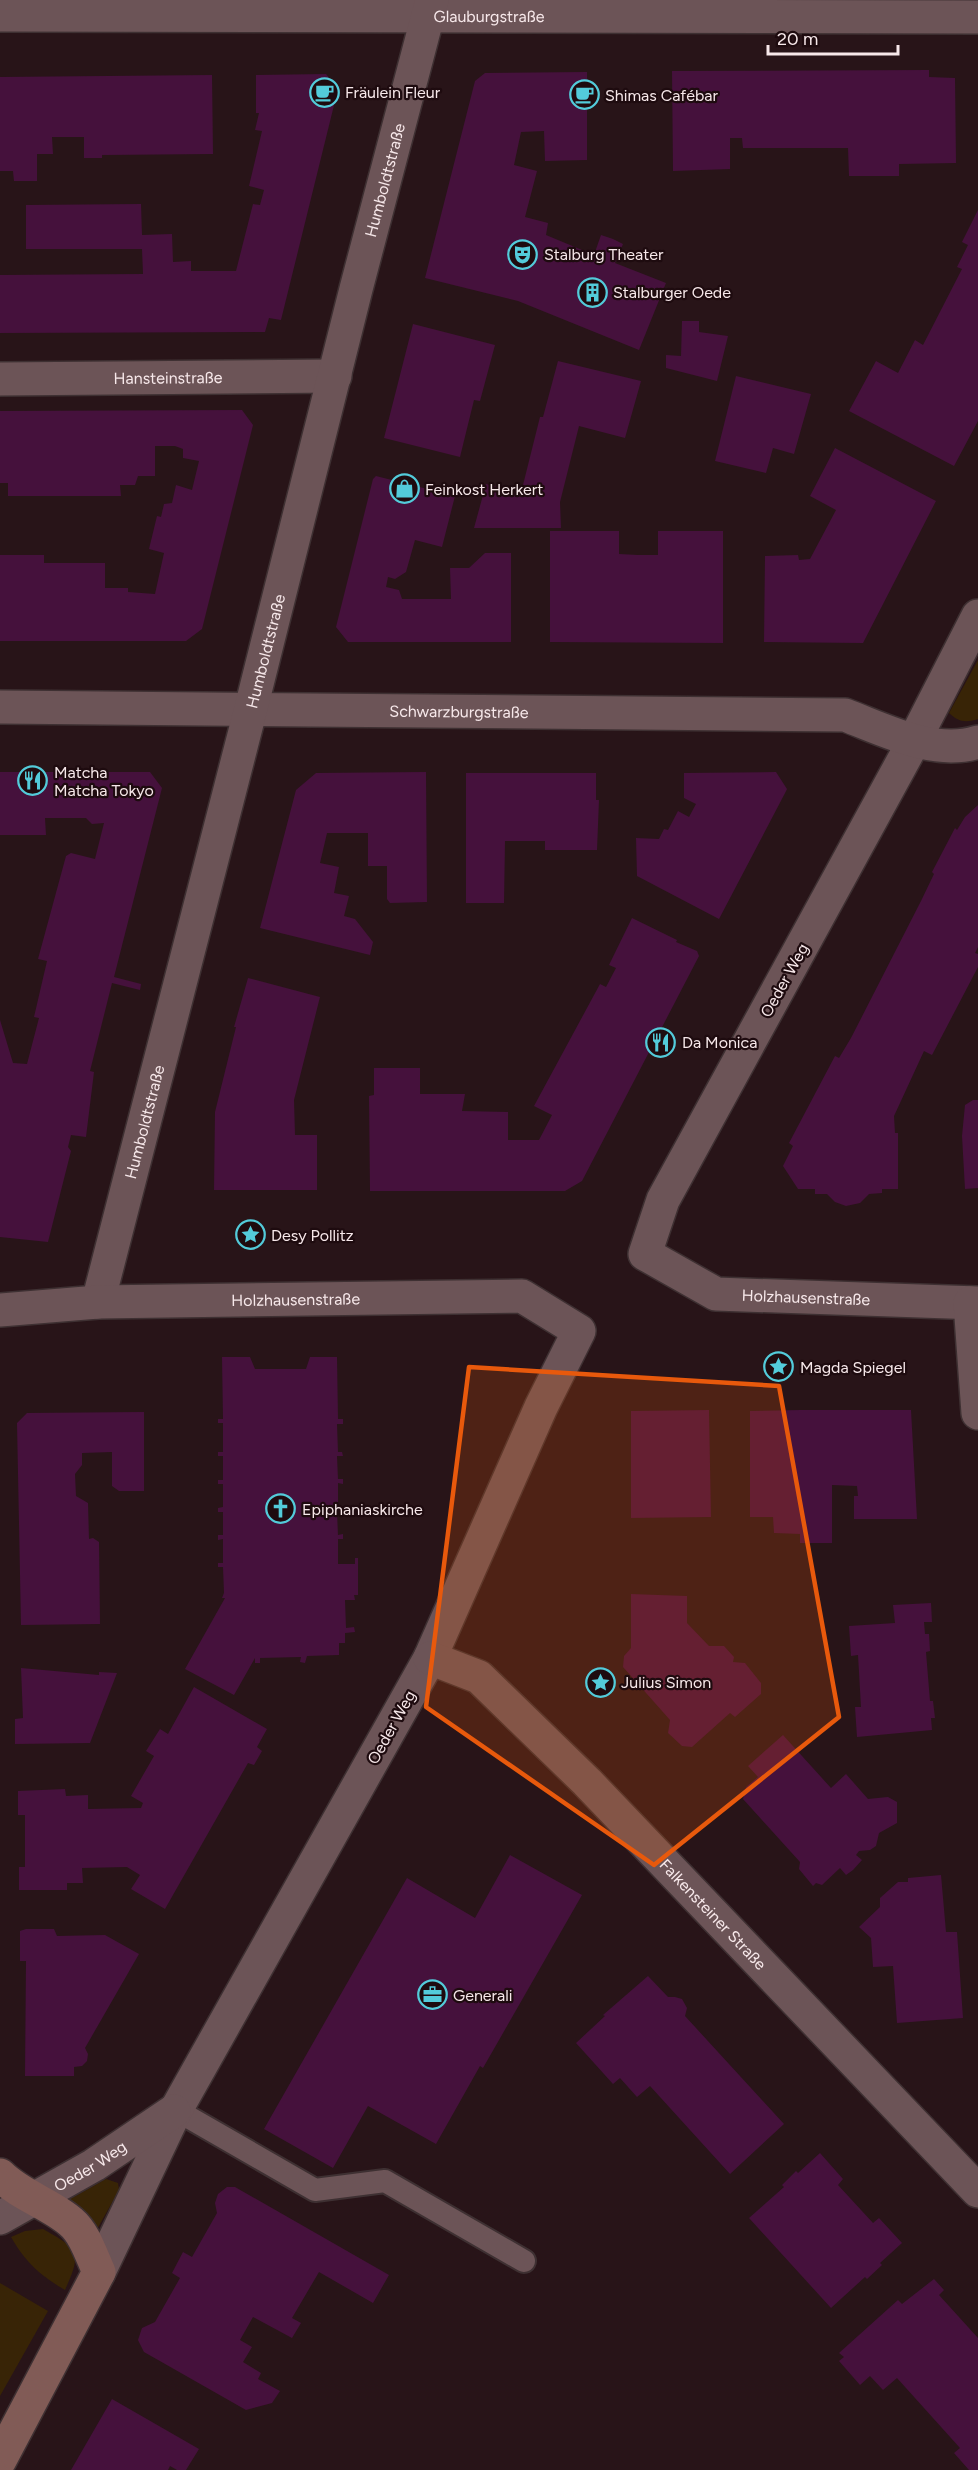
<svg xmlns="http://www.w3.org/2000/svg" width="978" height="2470" font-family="Figtree,sans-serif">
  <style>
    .green { fill: #382406 }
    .building { fill: #45113c }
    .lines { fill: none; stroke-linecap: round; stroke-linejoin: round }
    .service-casing { stroke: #3e3032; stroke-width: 26 }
    .minor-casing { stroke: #3e3032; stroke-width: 36 }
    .secondary-casing { stroke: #3e3032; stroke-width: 36 }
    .service { stroke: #6c5457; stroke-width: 22 }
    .minor { stroke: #6c5457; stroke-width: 33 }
    .secondary { stroke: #815b56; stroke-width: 33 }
    .marked { fill: #e8590c; fill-opacity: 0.2; stroke: #e8590c; stroke-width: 4.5; stroke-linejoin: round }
    .labels { text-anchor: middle; stroke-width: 4.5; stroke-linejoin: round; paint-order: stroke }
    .street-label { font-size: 16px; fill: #f7e8ea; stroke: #1e0b0f }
    .poi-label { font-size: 16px; fill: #f7e8ea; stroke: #1e0b0f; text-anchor: start }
  </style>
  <rect width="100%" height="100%" fill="#281418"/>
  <path class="green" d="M978 660V719C965 723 959 722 949 713Z
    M106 2179 118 2183 119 2190 95 2233 63 2203Z
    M43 2229C79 2249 82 2253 65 2290 40 2275 26 2263 11 2237L25 2231Z
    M0 2283 48 2311 0 2396Z"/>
  <path class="building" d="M929 70V77L955 78 956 163 899 164V176H849L848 148H743L742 138H730V169L673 171 672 71Z
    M587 72V160L545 161 544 131 521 132 514 165 537 171 525 217 548 223 546 235 594 255 601 235 613 239 623 244 615 263 666 283 639 350 518 301 425 278 475 81 485 73Z
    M326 74 338 89 281 320 269 318 265 332 0 333V275L143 274 142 249H26V205L141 204 142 235 172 234 173 262 191 261V271H236L253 204 260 205 264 190 249 186 262 131 255 130 259 113H256V75Z
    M212 75 213 154 102 155V158H84V137H52L53 154H37V181H14L13 171H0V77Z
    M978 210V421L954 466 849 411 876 361 898 373 915 340 923 345 962 269 957 267 968 245 962 242Z
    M682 321H699V332L728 336 717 381 666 368V355L681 356Z
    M413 324 495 345 480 401 474 400 460 457 384 438Z
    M558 361 641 381 625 438 579 426 560 502 561 528H474L486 484 521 493 540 417H543Z
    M736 376 811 394 794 454 773 448 766 473 715 461Z
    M242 410 253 425 202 629 186 641H0V555H44V563H105V588H128V592L155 594 164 553 149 549 157 516 161 517 164 504 172 503 176 485 192 490 199 461 183 458V449L175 446H155V476H138L135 485H120L121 496H8V483H0V411Z
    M835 448 936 501 863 643 764 642 765 556 798 555 799 560 810 559 836 510 810 496Z
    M376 476 455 496 442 547 415 540 406 572 395 579 388 577 386 587 399 590 402 599H451L450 568H469L485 553H511V642H348L336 627 373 479Z
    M550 531H619V554L638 555H658V531H723V643L550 642Z
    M0 772H150L162 788 114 977 141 984 140 990 112 983 90 1071 94 1072 86 1137 71 1135 68 1147 71 1151 48 1242 0 1237V1020L13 1063 27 1064 39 1018 34 1017 47 961 38 959 66 856 71 853 95 859 104 823 92 824 86 818H45L46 835H0Z
    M426 772 427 902 390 903 387 899V866H368V833H327L320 863 339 867 334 893 349 896 344 916 355 919 373 942 370 955 260 928 296 790 316 773Z
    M776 772 787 789 784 795 719 919 637 876 636 838 659 839 664 829 668 830 678 811 689 817 696 804 684 798V773Z
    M466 773H596V800H599L597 850H545V841H505L504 903H466Z
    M978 805V947L975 953 978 954V967L932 1055 924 1051 894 1116 895 1133H898V1189H882V1193L869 1194 860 1203 846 1206 835 1202 827 1194H815V1189H798L783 1166 793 1146 789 1143 835 1056 839 1058 851 1038 921 901 934 874 932 872 955 828 957 830 965 817Z
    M632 918 677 940 676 942 697 951 699 956 582 1181 565 1191H370L369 1096 374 1095V1068H420V1094H465L462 1111 508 1112V1140H539L552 1115 534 1106 600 984 606 987 616 968 609 965Z
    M248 978 320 997 294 1100 295 1135H317V1190H214L215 1112 236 1027H234Z
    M973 1100H978V1188L965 1189 962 1136 965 1105Z
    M222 1357H250L255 1369H306L310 1357H337L338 1419H343V1424H337L338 1452H342L343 1456H337L338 1479H343V1484L338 1483V1506L343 1507V1511L337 1512 338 1535 343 1534V1539H338V1564H355V1558H358V1595H354L355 1600H345L346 1628 354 1627 355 1632 345 1633V1643H339V1655L307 1656 305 1663 300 1662 301 1657 260 1658V1663H255V1658L234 1695 185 1669 225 1598H222L224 1593 223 1567H218V1563H223V1539L218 1540V1535H223V1512H218V1508L223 1507V1484H218V1480H223V1456H218V1452H223V1423H218V1419H223Z
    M709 1410 711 1517 631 1518V1411Z
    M801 1410H911L917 1519H854V1496H858L857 1486 832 1485V1543H800V1534L774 1533 773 1517H750V1411Z
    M144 1412V1491H119L112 1486V1452L82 1453V1465L75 1474 76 1496 88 1503 89 1539 93 1538 99 1542 100 1624 21 1625 17 1423 27 1413Z
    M631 1594 687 1596V1623L709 1646H724L734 1657 733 1662 745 1663 761 1683V1694L735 1717 730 1713 692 1747 682 1746 668 1733 670 1720 623 1667 624 1656 631 1648Z
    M931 1603 932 1622H924L925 1634H929L930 1651 926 1652 930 1701H933L935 1718H931L932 1730 857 1737 855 1707H861L858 1655 851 1656 849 1626 895 1623 893 1605Z
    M21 1668 99 1675V1672L117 1673 90 1743 15 1744V1719L23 1718Z
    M194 1687 267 1729 257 1747 262 1751 254 1765 248 1763 165 1909 131 1889 140 1875 127 1867 82 1868 83 1883H67V1890H19V1867H25V1815H18V1791L65 1789 66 1796 88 1795V1809L141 1808 143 1803 131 1796 154 1756 146 1751 160 1729 168 1734Z
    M783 1735 831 1788 846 1774 868 1799 888 1797 897 1802V1823L879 1833 876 1846 870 1850 859 1851 856 1855 862 1860 853 1870 846 1875 840 1868 822 1885 816 1883 813 1886 799 1869 800 1862 743 1799 746 1787 758 1777 748 1766Z
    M510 1855 582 1895 483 2068 480 2066 436 2144 368 2106 333 2168 264 2129 407 1878 475 1918Z
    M941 1875 946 1932H957L963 2018 897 2023 893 1966 873 1967 871 1938 859 1927 880 1907V1898L898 1882H908V1878Z
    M26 1929H54L57 1936 105 1935 139 1954 85 2048 88 2054 87 2061 82 2066 74 2067V2076H25L26 1961H20V1931Z
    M648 1976 668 1997H675L682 1999 687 2008 685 2016 784 2124 730 2174 650 2086 637 2097 620 2078 613 2084 576 2043 605 2016 603 2015Z
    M820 2153 843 2179 838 2185 873 2223 879 2218 902 2243 880 2263 882 2265 867 2279 865 2277 831 2308 749 2218 784 2187 782 2185 796 2171 798 2173Z
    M227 2187H235L389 2275 373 2303 319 2272 292 2318 301 2323 292 2338 253 2317 240 2340 252 2347 243 2362 261 2373 258 2379 280 2391 272 2403 246 2410 144 2352 138 2340 142 2328 155 2322 180 2278 172 2273 183 2252 192 2257 217 2213 215 2203 218 2194Z
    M934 2279 944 2290 939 2295 978 2338V2470H969L954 2453 960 2448 897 2378 883 2390 870 2376 860 2385 839 2361 844 2357 839 2353 898 2300 902 2304Z
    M112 2399 199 2449 186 2470H177L170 2466 168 2470H71Z"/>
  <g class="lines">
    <defs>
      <path id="service" d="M176 2110 315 2190 385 2181 524 2261"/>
      <g id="minor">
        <path id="s1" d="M0 15 978 17"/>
        <path id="s2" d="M0 379 335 376"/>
        <path id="s3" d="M978 616 914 741 663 1200 645 1254 716 1294 978 1303"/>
        <path id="s4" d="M0 707 845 715C885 730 934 756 978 742"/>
        <path id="s5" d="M98 1302 251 708 356 289 432 0"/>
        <path d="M970 1303 978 1413"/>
        <path id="s6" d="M0 1310 98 1302 522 1296 579 1331 541 1407 430 1658 176 2110 99 2272"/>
        <path id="s7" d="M430 1658 479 1677 587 1782 978 2191"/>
        <path id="s8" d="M0 2218 94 2165 174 2111"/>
      </g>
      <path id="secondary" d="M0 2175C21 2196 51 2204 71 2222 85 2234 91 2255 99 2272L0 2460"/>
    </defs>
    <use href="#service" class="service-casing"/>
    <use href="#minor" class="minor-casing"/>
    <use href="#secondary" class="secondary-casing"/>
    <use href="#service" class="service"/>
    <use href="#minor" class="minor"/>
    <use href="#secondary" class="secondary"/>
  </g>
  <path class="marked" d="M469 1367 779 1386 839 1717 654 1865 426 1707Z"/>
  <defs>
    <symbol id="cafe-ring" viewBox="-11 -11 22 22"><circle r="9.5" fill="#1e0b0f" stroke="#53cbda" stroke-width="1.5"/><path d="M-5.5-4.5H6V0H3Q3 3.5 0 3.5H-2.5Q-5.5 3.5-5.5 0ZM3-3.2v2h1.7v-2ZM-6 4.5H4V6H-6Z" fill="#53cbda"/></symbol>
    <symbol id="theatre-ring" viewBox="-11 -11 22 22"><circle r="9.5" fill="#1e0b0f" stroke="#53cbda" stroke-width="1.5"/><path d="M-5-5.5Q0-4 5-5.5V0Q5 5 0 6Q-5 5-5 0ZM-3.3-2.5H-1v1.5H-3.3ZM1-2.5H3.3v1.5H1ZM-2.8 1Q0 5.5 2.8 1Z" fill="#53cbda"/></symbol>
    <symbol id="building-ring" viewBox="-11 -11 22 22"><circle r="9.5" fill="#1e0b0f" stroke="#53cbda" stroke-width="1.5"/><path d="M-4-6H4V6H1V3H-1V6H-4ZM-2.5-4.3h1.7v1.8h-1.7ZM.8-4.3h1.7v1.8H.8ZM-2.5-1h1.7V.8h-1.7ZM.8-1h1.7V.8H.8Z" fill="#53cbda"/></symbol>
    <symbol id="shop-ring" viewBox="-11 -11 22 22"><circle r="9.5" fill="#1e0b0f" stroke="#53cbda" stroke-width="1.5"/><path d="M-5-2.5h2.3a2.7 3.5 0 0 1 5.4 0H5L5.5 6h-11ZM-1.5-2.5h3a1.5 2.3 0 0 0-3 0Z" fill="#53cbda"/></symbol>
    <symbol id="restaurant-ring" viewBox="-11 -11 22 22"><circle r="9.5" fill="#1e0b0f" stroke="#53cbda" stroke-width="1.5"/><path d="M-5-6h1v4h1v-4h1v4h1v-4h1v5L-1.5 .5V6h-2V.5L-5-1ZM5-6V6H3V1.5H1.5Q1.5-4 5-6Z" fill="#53cbda"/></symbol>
    <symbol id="sight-ring" viewBox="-11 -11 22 22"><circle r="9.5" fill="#1e0b0f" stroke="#53cbda" stroke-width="1.5"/><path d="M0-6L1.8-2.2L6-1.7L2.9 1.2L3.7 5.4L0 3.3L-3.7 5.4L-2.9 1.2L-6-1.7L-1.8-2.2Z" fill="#53cbda"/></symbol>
    <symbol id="church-ring" viewBox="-11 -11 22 22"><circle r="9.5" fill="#1e0b0f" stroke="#53cbda" stroke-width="1.5"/><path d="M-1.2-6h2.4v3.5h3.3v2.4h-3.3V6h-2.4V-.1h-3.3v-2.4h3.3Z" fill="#53cbda"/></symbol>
    <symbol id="office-ring" viewBox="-11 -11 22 22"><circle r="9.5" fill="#1e0b0f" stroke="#53cbda" stroke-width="1.5"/><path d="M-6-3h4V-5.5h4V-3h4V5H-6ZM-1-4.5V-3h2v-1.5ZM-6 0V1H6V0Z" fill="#53cbda"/></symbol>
  </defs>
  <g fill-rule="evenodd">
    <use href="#cafe-ring" x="308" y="76" width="33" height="33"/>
    <use href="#cafe-ring" x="568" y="78" width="33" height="33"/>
    <use href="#theatre-ring" x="506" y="238" width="33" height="33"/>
    <use href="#building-ring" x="576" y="276" width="33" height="33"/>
    <use href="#shop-ring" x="388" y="472" width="33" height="33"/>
    <use href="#restaurant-ring" x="16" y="764" width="33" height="33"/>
    <use href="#restaurant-ring" x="644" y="1026" width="33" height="33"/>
    <use href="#sight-ring" x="234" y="1218" width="33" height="33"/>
    <use href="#sight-ring" x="762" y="1350" width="33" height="33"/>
    <use href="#church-ring" x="264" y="1492" width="33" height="33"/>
    <use href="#sight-ring" x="584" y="1666" width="33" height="33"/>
    <use href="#office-ring" x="416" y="1978" width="33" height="33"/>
  </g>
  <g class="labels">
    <g class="street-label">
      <text dy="6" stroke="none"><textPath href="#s1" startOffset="489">Glauburgstraße</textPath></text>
      <text dy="6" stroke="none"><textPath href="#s5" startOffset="1158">Humboldtstraße</textPath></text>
      <text dy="6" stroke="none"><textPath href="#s2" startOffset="168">Hansteinstraße</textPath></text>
      <text dy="6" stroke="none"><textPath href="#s5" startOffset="672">Humboldtstraße</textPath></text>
      <text dy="6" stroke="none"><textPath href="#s4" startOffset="459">Schwarzburgstraße</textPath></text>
      <text transform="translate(784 980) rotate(-61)" y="6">Oeder Weg</text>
      <text dy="6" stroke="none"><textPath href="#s5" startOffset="186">Humboldtstraße</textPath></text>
      <text dy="6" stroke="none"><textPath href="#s3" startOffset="892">Holzhausenstraße</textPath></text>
      <text dy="6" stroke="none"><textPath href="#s6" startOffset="296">Holzhausenstraße</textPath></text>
      <text transform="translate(391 1727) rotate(-61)" y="6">Oeder Weg</text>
      <text dy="6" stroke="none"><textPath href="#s7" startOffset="386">Falkensteiner Straße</textPath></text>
      <text dy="6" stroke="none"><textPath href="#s8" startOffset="104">Oeder Weg</textPath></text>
    </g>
    <g class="poi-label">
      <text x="345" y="98">Fräulein Fleur</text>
      <text x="605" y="101">Shimas Cafébar</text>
      <text x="544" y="260">Stalburg Theater</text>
      <text x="613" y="298">Stalburger Oede</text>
      <text x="425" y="495">Feinkost Herkert</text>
      <text x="54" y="778">Matcha<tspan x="54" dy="18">Matcha Tokyo</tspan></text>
      <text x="682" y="1048">Da Monica</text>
      <text x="271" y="1241">Desy Pollitz</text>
      <text x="800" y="1373">Magda Spiegel</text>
      <text x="302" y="1515">Epiphaniaskirche</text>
      <text x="621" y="1688">Julius Simon</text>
      <text x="453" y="2001">Generali</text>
    </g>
  </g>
  <path d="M768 45v9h130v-9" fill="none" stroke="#f7e8ea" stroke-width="3"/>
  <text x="777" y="45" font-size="18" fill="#f7e8ea" stroke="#1e0b0f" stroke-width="4.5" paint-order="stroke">20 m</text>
</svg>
